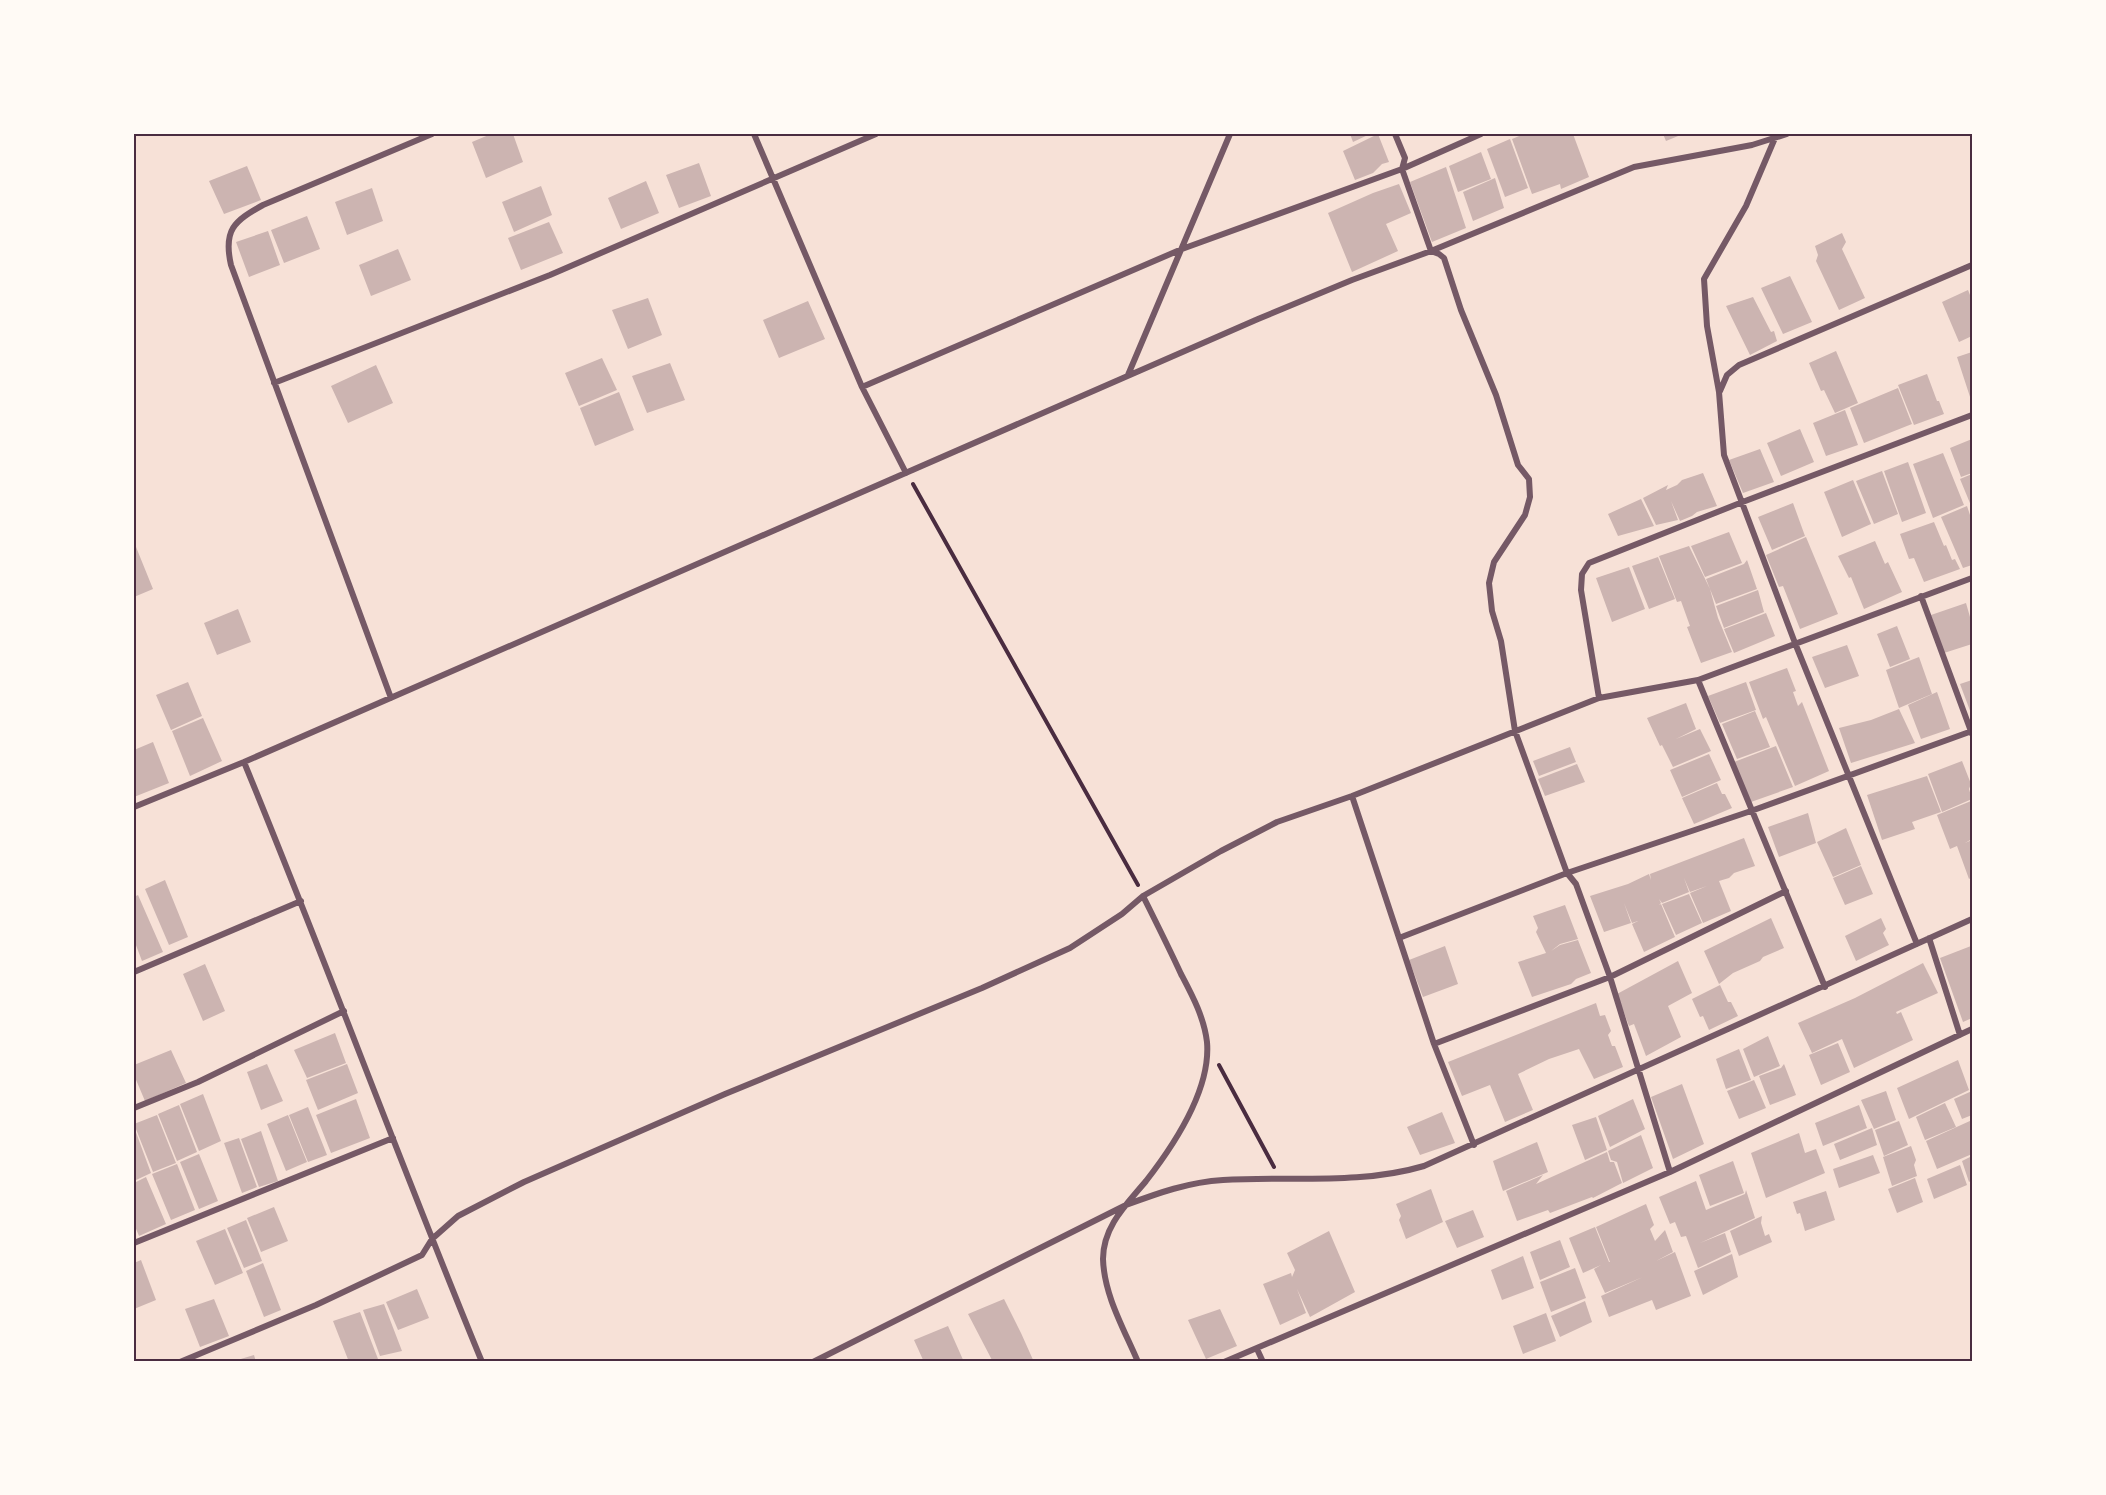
<svg xmlns="http://www.w3.org/2000/svg" width="2106" height="1495" font-family="Spectral,serif">
  <style>
    .building { fill: #ccb4b1 }
    .lines { fill: none; stroke-linecap: round; stroke-linejoin: round }
    .path { stroke: #4a2c40; stroke-width: 4 }
    .minor { stroke: #755966; stroke-width: 6 }
    .neatline { fill: none; stroke: #4a2c40; stroke-width: 2 }
  </style>
  <rect width="100%" height="100%" fill="#f7e1d7"/>
  <path class="building" d="M491 134H513L523 162 486 178 472 142Z
    M1350 134H1370L1353 142Z
    M1378 134 1389 162 1382 164 1373 173 1355 180 1343 151Z
    M1524 134H1573L1589 177 1561 189 1560 184 1532 194 1512 139Z
    M1663 134H1683L1666 141Z
    M1510 139 1528 188 1505 197 1487 149Z
    M1481 152 1491 179 1458 192 1449 166Z
    M699 163 711 196 679 208 666 175Z
    M247 166 261 200 224 214 209 181Z
    M1446 167 1466 228 1432 242 1410 182Z
    M1495 178 1504 208 1473 221 1463 192Z
    M646 181 659 213 621 229 608 198Z
    M1399 184 1411 213 1386 224 1398 251 1352 272 1328 213 1373 193Z
    M541 186 552 215 514 232 502 202Z
    M372 188 383 221 347 235 335 202Z
    M307 216 320 249 284 263 271 230Z
    M549 222 563 253 521 270 508 238Z
    M268 231 280 265 249 277 236 242Z
    M1842 233 1846 242 1842 249 1865 298 1839 310 1816 261 1818 255 1815 246Z
    M398 249 411 280 371 296 359 265Z
    M1790 276 1812 322 1783 334 1761 288Z
    M1968 290 1972 300V336L1959 342 1942 302Z
    M1753 297 1771 332 1774 331 1777 341 1750 355 1726 306Z
    M648 298 662 335 628 349 612 310Z
    M808 301 825 339 779 358 763 320Z
    M1836 351 1858 403 1835 413 1824 390 1821 391 1809 363Z
    M1972 352V403L1957 357Z
    M602 358 617 390 579 406 565 373Z
    M670 363 685 400 647 413 632 376Z
    M376 365 393 403 348 423 331 386Z
    M1927 374 1937 401H1939L1944 414 1914 425 1898 385Z
    M1898 388 1912 424 1864 443 1850 408Z
    M619 392 634 430 595 446 580 408Z
    M1845 410 1858 445 1826 456 1813 423Z
    M1800 429 1814 462 1781 476 1767 443Z
    M1972 439V473L1961 477 1950 448Z
    M1760 449 1774 482 1743 493 1729 460Z
    M1943 453 1964 505 1933 518 1913 464Z
    M1908 462 1926 513 1902 522 1884 471Z
    M1882 471 1898 514 1874 524 1856 481Z
    M1703 473 1717 506 1697 512 1692 516 1680 521 1671 501 1678 520 1656 525 1643 498 1668 485 1666 490 1677 485 1682 480Z
    M1972 474V508L1960 479Z
    M1853 480 1871 524 1842 537 1824 492Z
    M1641 499 1654 526 1618 536 1608 514Z
    M1793 503 1805 536 1772 550 1758 517Z
    M1967 506 1972 521V565L1963 568 1941 517Z
    M1934 522 1944 546 1946 545 1952 560 1955 559 1960 569 1924 582 1914 558 1909 559 1900 534Z
    M1729 532 1742 563 1705 577 1691 546Z
    M1806 537 1838 614 1800 629 1783 586 1779 587 1766 555Z
    M1875 541 1885 564 1888 562 1902 592 1864 609 1851 577 1849 578 1838 556Z
    M134 542 153 589 134 597Z
    M1689 546 1710 589 1718 618 1732 652 1701 663 1687 627 1690 626 1681 601 1677 602 1659 556Z
    M1658 557 1675 599 1649 609 1632 566Z
    M1747 560 1757 589 1716 604 1706 579 1744 564Z
    M1629 567 1645 609 1612 622 1596 578Z
    M1758 590 1764 612 1724 628 1716 606Z
    M1966 603 1972 624V644L1944 653 1931 615Z
    M238 609 251 642 217 655 204 623Z
    M1766 613 1775 636 1734 653 1724 629Z
    M1897 626 1910 659 1890 667 1877 634Z
    M1847 645 1859 676 1825 688 1812 657Z
    M1919 657 1932 694 1899 708 1886 670Z
    M1787 668 1796 691 1793 692 1798 706 1802 702 1829 771 1795 786 1766 717 1763 719 1749 682Z
    M1972 680V716L1960 684Z
    M188 682 202 716 171 730 156 695Z
    M1746 682 1756 710 1720 723 1708 696Z
    M1937 692 1950 729 1921 739 1908 705Z
    M1686 703 1696 729 1676 739 1700 729 1711 751 1673 767 1662 745 1660 746 1647 718Z
    M1899 709 1915 743 1851 763 1839 728 1871 720Z
    M1755 711 1770 747 1737 759 1722 724Z
    M203 718 222 761 190 776 172 731Z
    M153 742 169 783 134 797V750Z
    M1776 746 1793 787 1751 802 1734 762Z
    M1570 747 1576 762 1539 776 1533 761Z
    M1709 754 1721 780 1682 797 1670 770Z
    M1962 761 1971 784 1969 789 1972 799 1942 812 1928 774Z
    M1577 764 1585 782 1545 796 1538 779Z
    M1927 776 1941 812 1912 822 1915 829 1882 840 1867 795Z
    M1717 783 1722 794H1725L1732 808 1694 824 1682 798Z
    M1971 801 1972 839 1965 843 1972 840V877L1969 879 1957 846 1950 849 1937 815Z
    M1808 813 1816 843 1779 857 1768 827Z
    M1846 828 1861 865 1833 877 1817 842Z
    M1744 838 1755 866 1734 873 1729 878 1719 881 1731 911 1703 923 1690 893 1707 886 1690 892 1684 878 1689 892 1662 903 1659 899 1661 903 1659 905 1661 904 1675 937 1644 952 1632 924 1638 921 1632 923 1624 903 1631 923 1604 932 1590 896 1628 884 1649 874 1651 880 1650 874Z
    M1861 866 1873 894 1845 905 1833 878Z
    M165 880 188 937 169 945 145 889Z
    M1689 894 1702 923 1676 935 1662 904Z
    M138 895 163 952 142 961 134 940V897Z
    M1565 905 1578 939 1560 944 1551 951 1560 945 1578 940 1591 973 1576 979 1571 984 1532 997 1518 962 1546 953 1536 932 1538 928 1533 916Z
    M1771 918 1784 948 1763 957 1760 961 1733 973 1719 984 1704 951Z
    M1881 918 1886 929 1883 933 1889 945 1856 961 1845 936Z
    M1445 946 1458 984 1423 997 1409 960Z
    M1971 946 1972 1018 1963 1022 1940 958Z
    M1678 961 1692 993 1668 1006 1681 1037 1646 1056 1634 1024 1629 1026 1617 994Z
    M1923 963 1938 993 1896 1012 1897 1014 1901 1012 1913 1040 1854 1068 1842 1039 1812 1053 1798 1023 1855 998Z
    M205 964 225 1011 203 1021 183 974Z
    M1720 985 1728 1002H1731L1738 1016 1709 1030 1703 1016 1700 1017 1692 999Z
    M1596 1003 1600 1016 1605 1015 1611 1031 1608 1035 1612 1046H1615L1623 1067 1594 1079 1579 1049 1549 1059 1518 1074 1533 1110 1505 1122 1490 1085 1462 1096 1448 1062Z
    M335 1033 346 1063 307 1078 294 1050Z
    M1768 1036 1780 1066 1754 1077 1743 1049Z
    M1838 1043 1850 1072 1821 1085 1809 1055Z
    M1739 1049 1751 1080 1726 1089 1716 1059Z
    M171 1050 186 1083 145 1101 134 1075V1065Z
    M1958 1060 1969 1090 1909 1119 1897 1088Z
    M267 1064 283 1101 261 1110 247 1072Z
    M347 1064 358 1093 318 1110 306 1080Z
    M1784 1064 1796 1095 1770 1105 1759 1076 1781 1068Z
    M1754 1080 1766 1108 1739 1119 1727 1091Z
    M1682 1084 1704 1144 1673 1159 1651 1097Z
    M1886 1091 1896 1120 1874 1129 1861 1100Z
    M1972 1091V1115L1962 1119 1954 1099Z
    M203 1094 221 1141 199 1151 180 1104Z
    M356 1099 370 1138 331 1153 316 1115Z
    M1633 1099 1645 1129 1610 1147 1598 1116Z
    M1945 1103 1956 1127 1925 1140 1916 1117Z
    M179 1105 197 1152 177 1161 158 1114Z
    M1859 1105 1867 1128 1823 1146 1815 1123Z
    M308 1107 327 1155 308 1162 289 1115Z
    M1442 1112 1455 1143 1420 1155 1407 1127Z
    M157 1115 176 1163 153 1172 134 1124Z
    M288 1115 307 1162 286 1171 267 1124Z
    M1596 1117 1607 1150 1585 1160 1572 1125Z
    M1972 1120V1154L1937 1169 1926 1141Z
    M1899 1121 1908 1145 1884 1156 1875 1130Z
    M134 1127 151 1173 134 1181Z
    M1872 1128 1877 1145 1840 1160 1834 1144Z
    M261 1131 278 1181 259 1187 241 1139Z
    M1799 1133 1805 1153 1816 1149 1825 1173 1766 1198 1751 1153Z
    M1641 1135 1653 1168 1623 1183 1617 1162 1611 1160 1608 1151Z
    M239 1138 257 1187 242 1193 224 1143Z
    M1537 1142 1548 1172 1503 1191 1493 1161Z
    M1911 1146 1916 1160 1914 1165 1917 1176 1892 1186 1883 1157Z
    M1607 1152 1610 1162H1614L1622 1183 1593 1198 1592 1197 1550 1213 1548 1210 1517 1221 1506 1191 1543 1175 1536 1184Z
    M199 1154 218 1201 199 1209 180 1162Z
    M1873 1155 1880 1173 1839 1188 1833 1169Z
    M1972 1156V1180L1969 1182 1962 1161Z
    M1733 1161 1744 1193 1710 1206 1699 1175Z
    M177 1164 195 1210 171 1220 152 1174Z
    M1960 1165 1967 1185 1934 1199 1927 1179Z
    M146 1177 166 1224 139 1236 134 1224V1183Z
    M1915 1178 1923 1202 1897 1213 1888 1189Z
    M1696 1181 1706 1210 1745 1194 1746 1190 1755 1218 1700 1243 1725 1233 1731 1252 1698 1268 1686 1236 1681 1237 1675 1222 1670 1224 1659 1197Z
    M1431 1189 1443 1222 1406 1239 1399 1220 1401 1216 1396 1204Z
    M1826 1191 1835 1220 1805 1231 1800 1213 1797 1214 1793 1202Z
    M1646 1204 1654 1225 1650 1229 1655 1241 1665 1230 1673 1252 1656 1261 1675 1252 1691 1296 1656 1310 1652 1300 1609 1317 1601 1296 1643 1277 1605 1293 1594 1269 1601 1265 1583 1273 1569 1238 1595 1227 1609 1262H1610L1596 1227Z
    M274 1207 288 1241 261 1252 247 1218Z
    M1473 1210 1484 1237 1457 1248 1445 1221Z
    M1762 1216 1761 1223 1765 1236 1769 1234 1772 1242 1739 1256 1730 1231Z
    M246 1220 262 1261 244 1268 227 1228Z
    M225 1229 243 1273 215 1285 196 1241Z
    M1329 1231 1355 1292 1310 1317 1297 1289 1306 1313 1280 1325 1263 1284 1291 1273 1292 1277 1295 1270 1287 1253Z
    M1560 1240 1570 1267 1540 1280 1530 1252Z
    M1732 1254 1738 1277 1703 1295 1694 1271Z
    M1523 1256 1534 1288 1502 1300 1491 1270Z
    M141 1260 156 1300 134 1309V1263Z
    M263 1263 281 1310 264 1317 246 1271Z
    M1575 1268 1586 1298 1551 1312 1540 1282Z
    M417 1289 429 1318 398 1330 386 1302Z
    M214 1299 229 1336 200 1347 185 1309Z
    M1004 1299 1021 1333 1034 1362H993L968 1314Z
    M1585 1301 1592 1322 1560 1337 1551 1316Z
    M384 1304 402 1351 380 1356 363 1310Z
    M1220 1309 1237 1346 1206 1359 1188 1320Z
    M360 1312 378 1359 370 1362H349L333 1321Z
    M1546 1313 1556 1341 1523 1354 1513 1326Z
    M948 1326 964 1362H924L914 1340Z
    M254 1355 256 1362H234V1361Z"/>
  <g class="lines">
    <path class="path" d="M913 484 1138 885
      M1219 1065 1274 1167"/>
    <path class="minor" d="M754 134 862 387 906 473
      M1395 134 1405 158 1402 169 1431 251 1439 254 1444 258 1461 310 1496 395 1518 465 1529 479 1530 497 1525 515 1494 562 1489 583 1492 611 1501 641 1515 731 1567 873 1576 884 1610 977 1670 1172
      M1775 138 1746 206 1704 279 1707 326 1719 392 1724 455 1795 643 1917 944
      M1128 375 1230 134
      M274 383 550 275 876 134
      M862 387 1182 249 1402 169 1481 134
      M1720 391 1727 375 1739 365 1972 265
      M1921 596 1972 734
      M1698 680 1825 987
      M391 698 231 265C223 230 234 221 263 205L432 134
      M1599 698 1581 590 1582 574 1589 563 1740 503 1972 415
      M244 762C326 961 400 1163 482 1362
      M1352 796 1399 938
      M134 807 244 762 1258 319 1352 280 1431 251 1634 167 1752 145 1787 134
      M1929 938 1960 1035
      M134 972 301 901
      M1434 1044 1610 977 1786 891
      M134 1108 198 1082 344 1011
      M1474 1145 1434 1044 1399 938 1567 873 1751 811 1972 731
      M134 1243 393 1138
      M1257 1349 1263 1362
      M180 1362 316 1305 422 1255 432 1239 458 1216 524 1182 725 1094 982 988 1070 948 1122 914 1143 896 1221 851 1277 822 1352 796 1599 698 1698 680 1972 578
      M813 1362 1126 1205C1158 1193 1189 1182 1223 1180 1290 1176 1360 1185 1424 1166L1972 919
      M1138 1362C1124 1329 1104 1295 1103 1259 1103 1226 1127 1204 1146 1181 1174 1145 1211 1089 1207 1042 1204 1017 1192 995 1181 974 1169 948 1156 922 1143 896
      M1224 1362 1670 1172 1972 1029"/>
  </g>
  <rect width="2106" height="1495" fill="none" stroke="#fffaf5" stroke-width="270"/>
  <rect x="135" y="135" width="1836" height="1225" class="neatline"/>
</svg>
